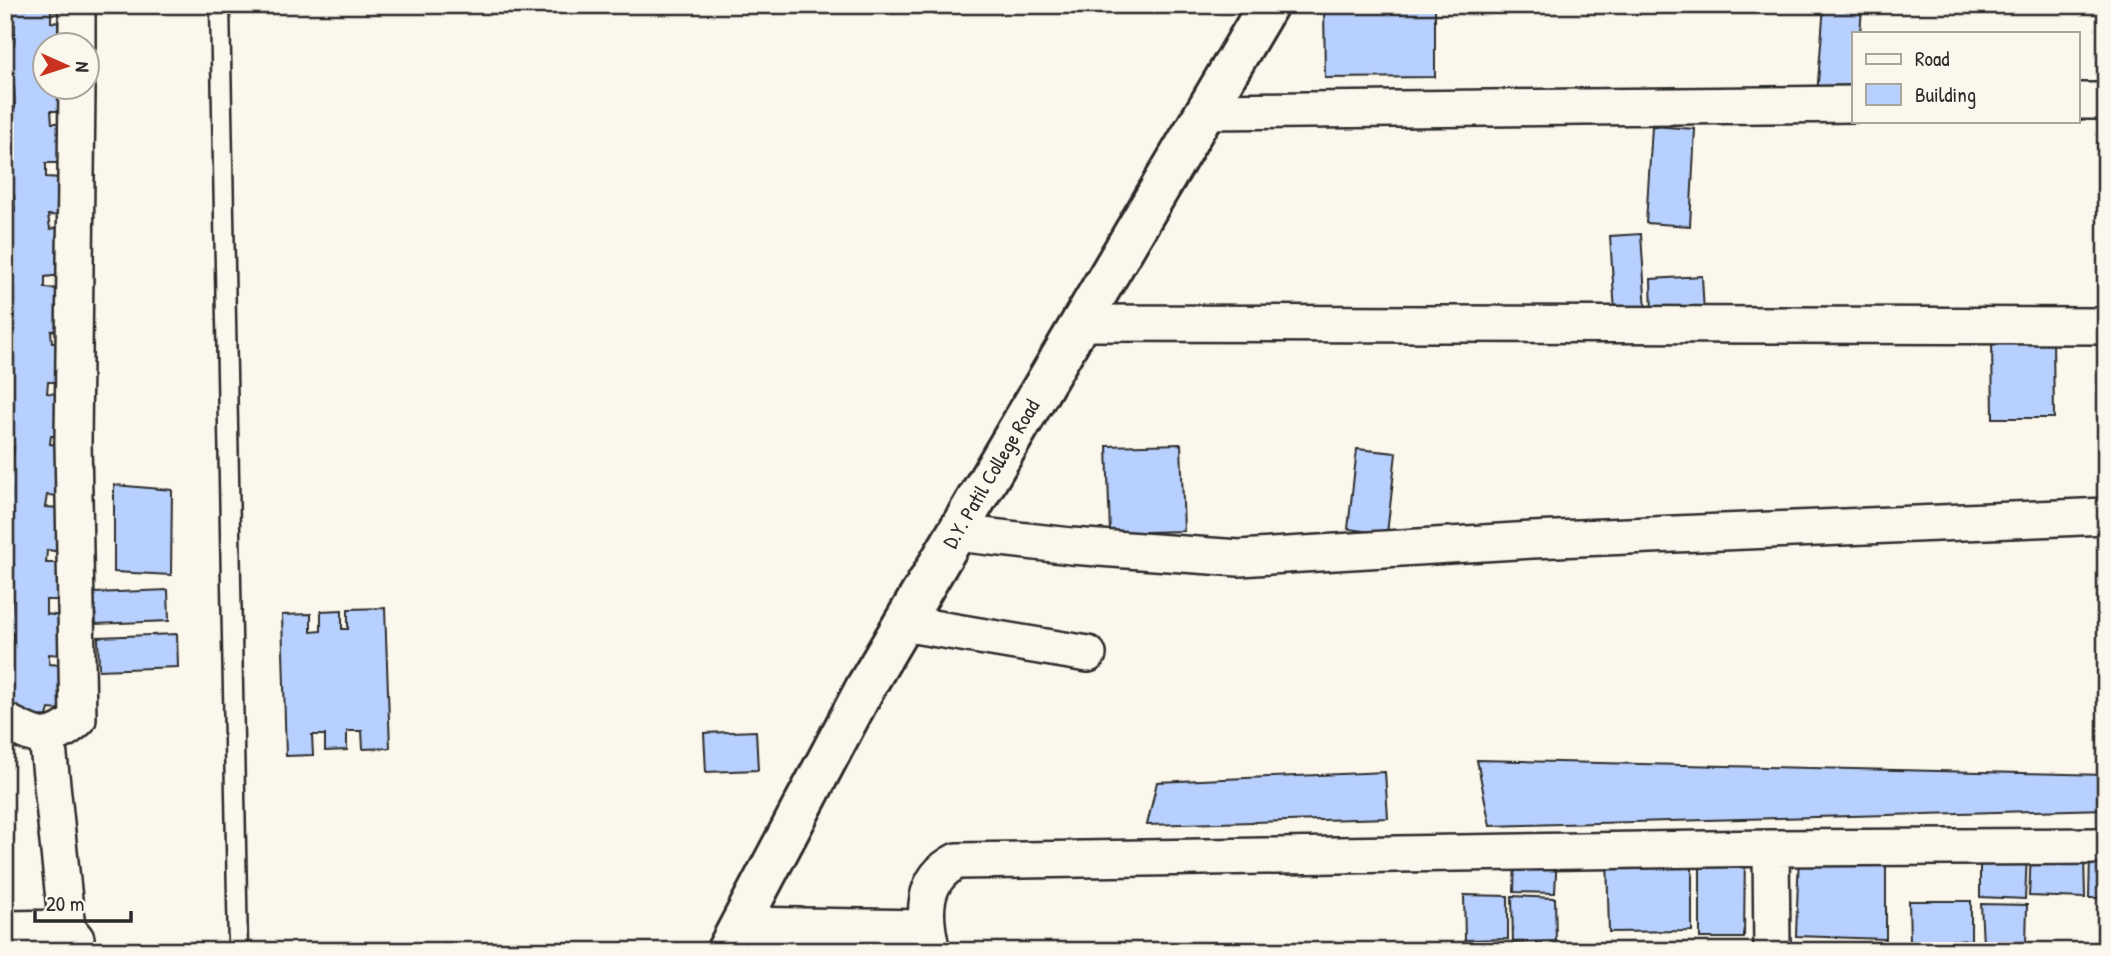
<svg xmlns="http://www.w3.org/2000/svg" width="2111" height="956" font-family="'Patrick Hand',sans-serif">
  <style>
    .building { fill: #b8d0fe; stroke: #2b2b2b; stroke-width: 2 }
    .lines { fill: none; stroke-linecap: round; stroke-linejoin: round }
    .lane-casing { stroke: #2b2b2b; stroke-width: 23 }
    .street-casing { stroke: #2b2b2b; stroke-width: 40 }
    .secondary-casing { stroke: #2b2b2b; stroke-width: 44 }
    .lane { stroke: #fbf7ec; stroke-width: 18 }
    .street { stroke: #fbf7ec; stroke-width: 35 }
    .secondary { stroke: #fbf7ec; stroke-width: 38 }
    .labels { text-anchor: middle; stroke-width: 5; stroke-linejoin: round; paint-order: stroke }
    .street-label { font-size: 21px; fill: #2b2b2b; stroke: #fbf7ec }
  </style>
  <rect width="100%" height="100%" fill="#fbf7ec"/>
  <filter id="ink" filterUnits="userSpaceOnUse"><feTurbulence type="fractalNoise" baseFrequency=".0143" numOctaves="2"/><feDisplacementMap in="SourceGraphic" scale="14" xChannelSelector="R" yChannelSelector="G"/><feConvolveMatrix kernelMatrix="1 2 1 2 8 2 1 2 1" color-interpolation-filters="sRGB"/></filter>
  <g filter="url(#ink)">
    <path class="building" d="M5 5H65L64 12 51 11V22L64 23V43L46 46V88H63L65 111H51L52 123H65L61 163H46V177L62 178 65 216 48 215 50 229 65 226 61 275 45 277V288L63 289 65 328 51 331 52 343 66 342 62 382H48L47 393 63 395 62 436H51L50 444 67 446 59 496 47 495 45 507 61 508 62 552 47 550 46 563H63L62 600H46V614L62 616 61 655 49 654V664L62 665 60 710 49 709 47 716 13 717 5 709V650L12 648 13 633 5 632V615H11L12 598 5 599V582H12L14 565 5 564V544H13V527H5V507H10L11 490 5 491V465L11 466 14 447 5 446 8 433 5 432 12 431V409L5 410V396H12L10 382 5 381V342H9V328L5 326 11 324 12 307H5V288H12L13 271 5 270V247L12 248 13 227 5 226V213L15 211 14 195 5 194V178L11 179 12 165 5 164V143L14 142V124H5V108H15L14 87 5 88V71L13 70V60L5 61V46L14 45 15 25 5 23Z
      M1435 5V77L1325 78 1324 6Z
      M1824 5 1862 8 1860 33H1854V97L1817 95Z
      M1652 126 1695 129 1690 226 1646 223Z
      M1641 234 1646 311 1615 313 1610 236Z
      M1702 276 1704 314 1652 317 1651 279Z
      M2053 340 2054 418H1993L1992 341Z
      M1181 444 1184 531 1110 533 1107 446Z
      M1357 449 1396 453 1387 534 1348 529Z
      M114 485 172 490 171 575 114 572Z
      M168 590 169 621 96 624 94 593Z
      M385 608 390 748 363 749 362 731H347V750L325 751V735H312L313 755 286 756 282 615 311 614V632L321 631V611L342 610V629H348V609Z
      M177 634 178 667 99 670 98 637Z
      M756 731 758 770 706 772 704 733Z
      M1477 760 2106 775V809L1490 826Z
      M1385 772 1388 818 1147 825 1157 782Z
      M1745 851 1744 938H1700V853Z
      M1799 852H1886V939L1796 936Z
      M1980 853 2027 854 2025 899 1980 897Z
      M2031 853 2084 854 2085 898 2029 896Z
      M1557 854 1555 893 1514 892 1515 856Z
      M2090 855H2106V898H2089Z
      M1692 856V931L1609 932 1607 857Z
      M1464 895 1508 896V939L1465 940Z
      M1512 896 1555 898 1556 941 1513 943Z
      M1909 901H1971V940L1910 942Z
      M1981 904 2027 905 2026 944 1983 945Z
      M5 945 65 946V951H5Z"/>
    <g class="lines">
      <defs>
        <path id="lane" d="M220 5 238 951"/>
        <path id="street" d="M77 46V5
          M2078 101H2106
          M1206 111 1854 104
          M1080 323 2106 326
          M956 533 1071 546 1239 558 1532 540 2106 516
          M902 623 1088 654
          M5 721C36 738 49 745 78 719L73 442 77 88
          M47 737 67 928
          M1771 848 2106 846
          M742 925 926 928
          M5 929 67 928 76 939V947
          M932 951C923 915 921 879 957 861L1771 848 1772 951"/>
        <g id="secondary">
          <path id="s1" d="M726 951 865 688 1268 5"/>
        </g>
      </defs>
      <use href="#lane" class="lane-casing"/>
      <use href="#street" class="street-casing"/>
      <use href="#secondary" class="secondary-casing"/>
      <use href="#lane" class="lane"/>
      <use href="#street" class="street"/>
      <use href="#secondary" class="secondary"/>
    </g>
  </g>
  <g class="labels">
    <g class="street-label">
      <text dy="7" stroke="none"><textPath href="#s1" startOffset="546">D.Y. Patil College Road</textPath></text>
    </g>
  </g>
  <rect width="2111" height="956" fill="none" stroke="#fbf7ec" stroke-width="28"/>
  <rect x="14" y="14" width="2083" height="928" fill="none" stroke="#2b2b2b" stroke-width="2.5" filter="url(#ink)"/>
  <rect x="1852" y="32" width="228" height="91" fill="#fbf7ec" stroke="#a8a59f" stroke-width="2"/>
  <rect x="1866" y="54" width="35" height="10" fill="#fbf7ec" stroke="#a8a59f" stroke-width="2"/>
  <text x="1915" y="66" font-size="21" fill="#2b2b2b">Road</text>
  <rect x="1866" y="84" width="35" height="21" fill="#b8d0fe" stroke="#a8a59f" stroke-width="2"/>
  <text x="1915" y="102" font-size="21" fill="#2b2b2b">Building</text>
  <g transform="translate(66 66) rotate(93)"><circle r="33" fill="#fbf7ec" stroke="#a8a59f" stroke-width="2"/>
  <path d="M0-5L12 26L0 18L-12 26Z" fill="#c8321e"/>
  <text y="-10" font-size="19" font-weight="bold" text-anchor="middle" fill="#2b2b2b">N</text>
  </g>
  <path d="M35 911v10h96v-10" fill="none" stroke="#2b2b2b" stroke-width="3.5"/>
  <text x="46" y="911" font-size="21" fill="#2b2b2b" stroke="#fbf7ec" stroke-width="5" paint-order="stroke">20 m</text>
</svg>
